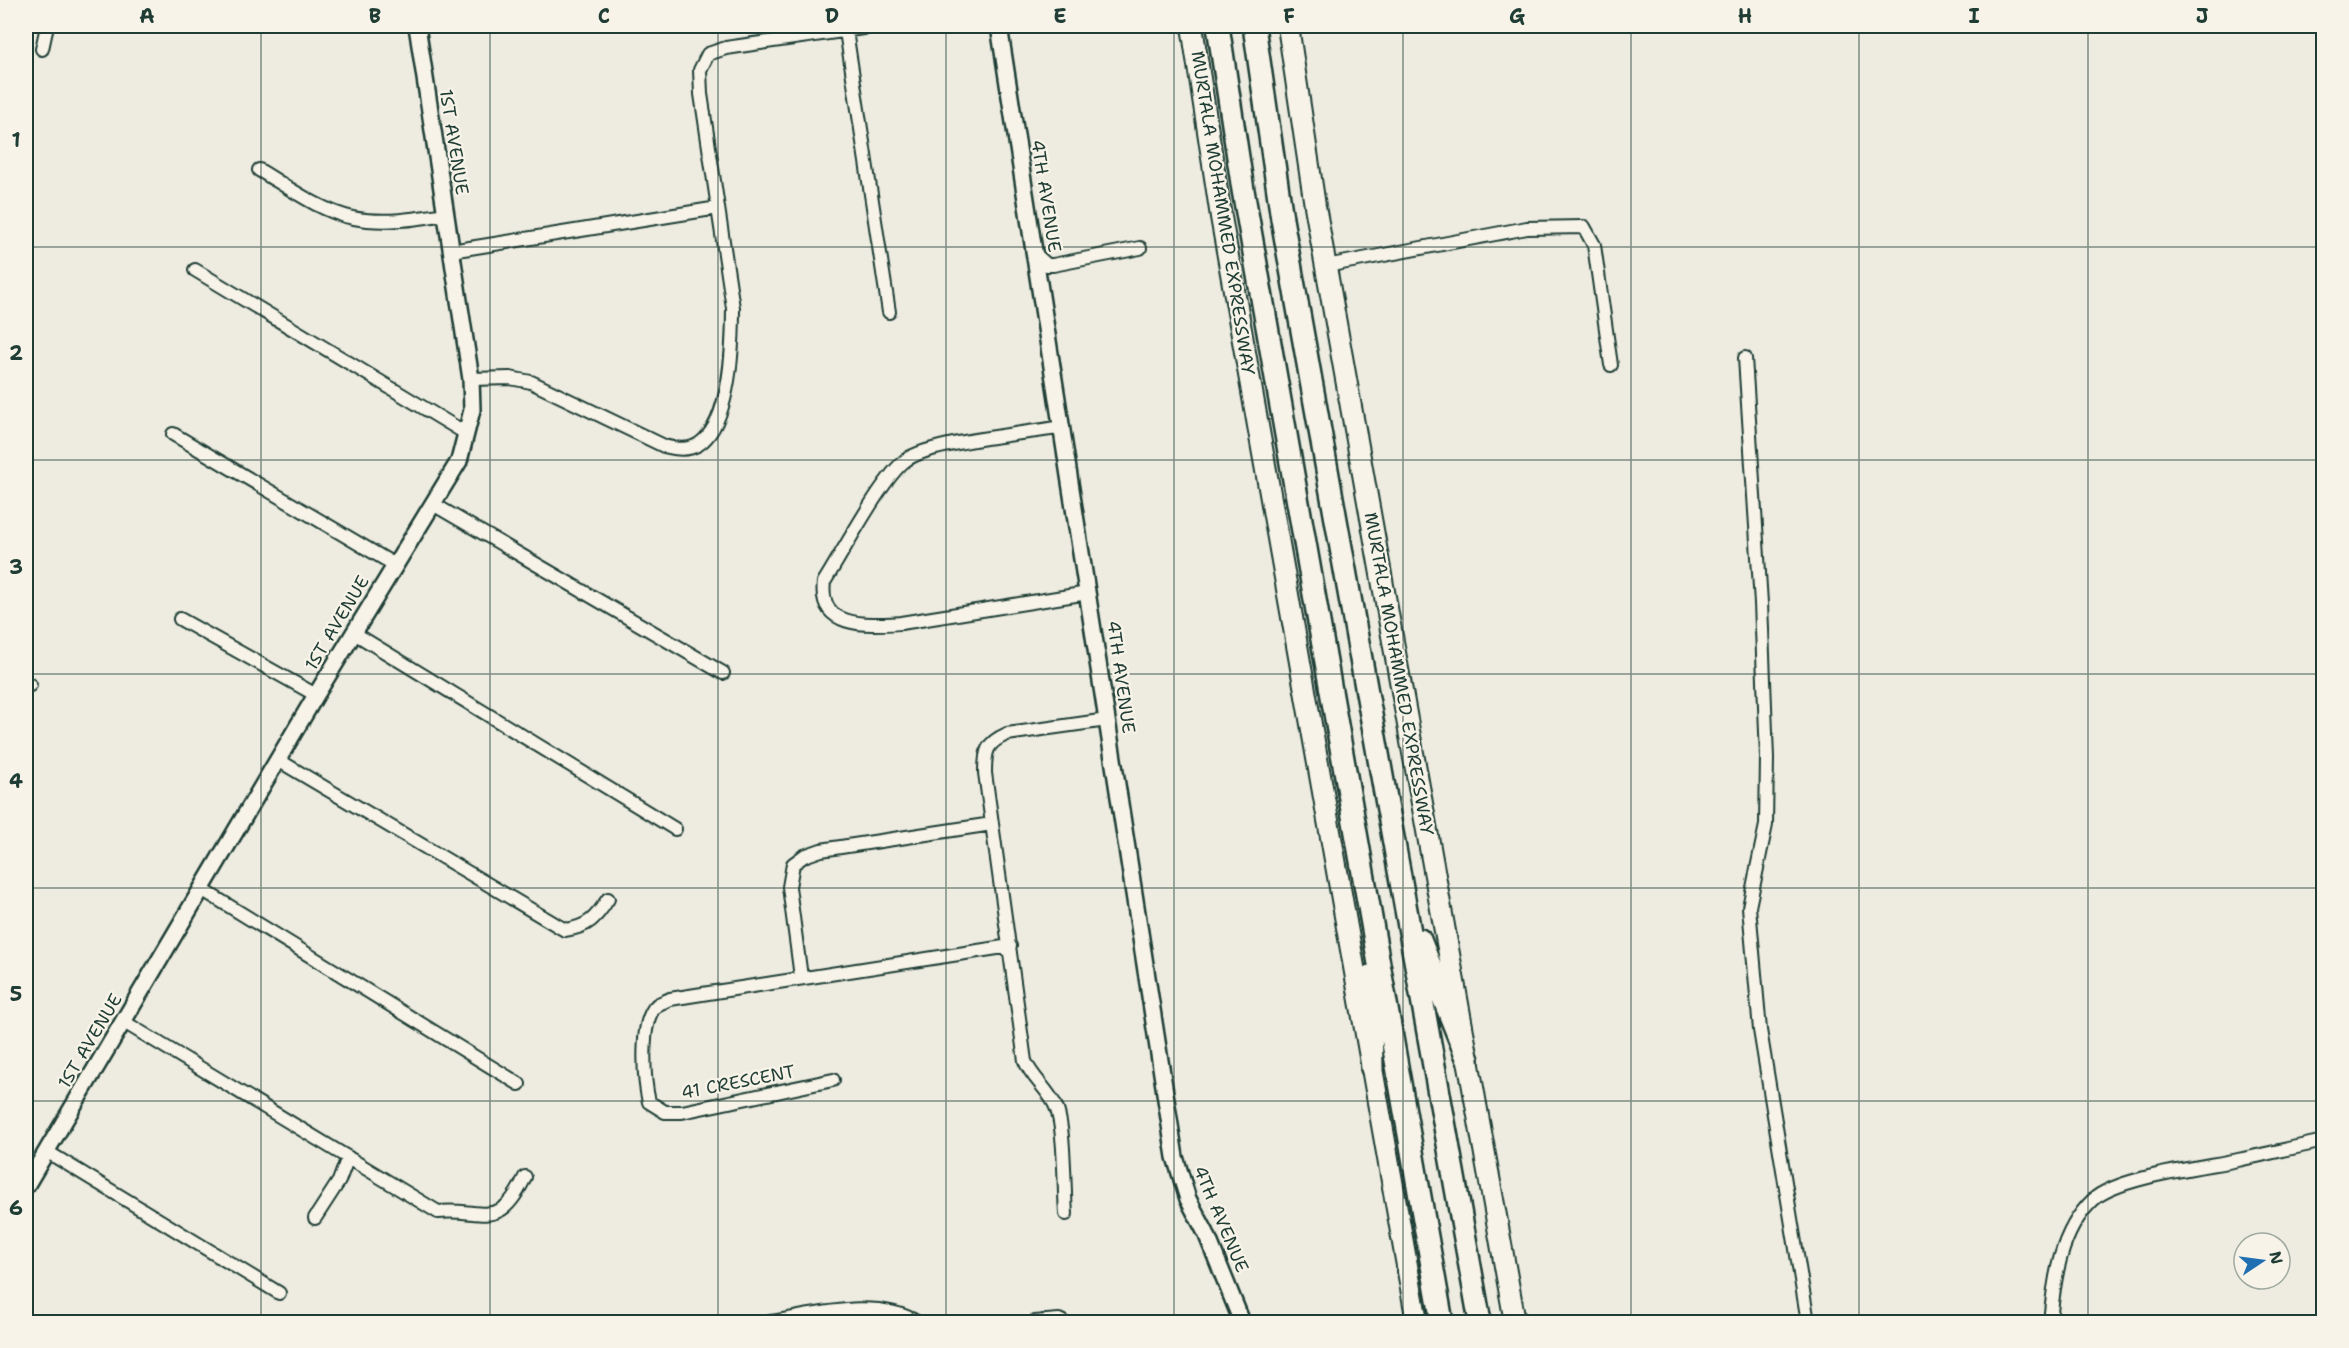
<svg xmlns="http://www.w3.org/2000/svg" width="2349" height="1348" font-family="'Shantell Sans',sans-serif">
  <style>
    .lines { fill: none; stroke-linecap: round; stroke-linejoin: round }
    .minor-casing { stroke: #1f3d34; stroke-width: 16 }
    .tertiary-casing { stroke: #1f3d34; stroke-width: 20 }
    .trunk-casing { stroke: #1f3d34; stroke-width: 24 }
    .motorway-casing { stroke: #1f3d34; stroke-width: 26 }
    .minor { stroke: #f7f3e8; stroke-width: 12 }
    .tertiary { stroke: #f7f3e8; stroke-width: 15 }
    .trunk { stroke: #f7f3e8; stroke-width: 20 }
    .motorway { stroke: #f7f3e8; stroke-width: 21 }
    .grid { fill: none; stroke: #1f3d34; stroke-width: 1.5; stroke-opacity: 0.55 }
    .labels { text-anchor: middle; stroke-width: 4.5; stroke-linejoin: round; paint-order: stroke }
    .street-label { font-size: 18px; fill: #1f3d34; stroke: #f7f3e8 }
    .neatline { fill: none; stroke: #1f3d34; stroke-width: 2 }
    .grid-label { font-size: 20px; text-anchor: middle; font-weight: bold; fill: #1f3d34 }
  </style>
  <rect width="100%" height="100%" fill="#eeece1"/>
  <filter id="ink" filterUnits="userSpaceOnUse"><feTurbulence type="fractalNoise" baseFrequency=".0167" numOctaves="2"/><feDisplacementMap in="SourceGraphic" scale="12" xChannelSelector="R" yChannelSelector="G"/><feConvolveMatrix kernelMatrix="1 2 1 2 8 2 1 2 1" color-interpolation-filters="sRGB"/></filter>
  <g filter="url(#ink)">
    <g class="lines">
      <defs>
        <path id="minor" d="M846 31 889 312
          M42 49 47 26
          M259 170C288 187 320 211 353 218 384 224 415 219 445 214
          M451 251 718 208
          M1036 255 1047 265H1053L1140 248
          M1326 266 1527 228 1584 227 1594 245 1611 365
          M195 270 467 434
          M1745 358 1761 603 1767 758 1766 825 1749 907 1760 1030 1808 1322
          M471 379 510 378 531 382 664 446C676 449 688 451 699 444 731 422 733 343 733 308L701 94 700 70 708 54 726 48 877 26
          M1063 427C1029 433 930 442 906 460 883 476 842 554 824 582 818 629 867 625 901 623L1088 593
          M173 434 395 565
          M433 504 723 673
          M180 619 316 695
          M354 633 675 829
          M26 685H30
          M278 760 565 930C588 927 596 918 608 899
          M203 890 519 1084
          M801 977 789 887 793 864 804 856 821 850 992 824
          M124 1022 438 1212C482 1207 499 1233 525 1177
          M833 1080 682 1112H665L649 1102C644 1081 639 1020 657 1005 660 1003 666 1001 670 999L1010 946
          M46 1151 279 1293
          M1066 1214C1064 1188 1065 1128 1056 1107 1049 1090 1032 1078 1025 1061L985 773C985 751 986 743 1007 734L1107 720
          M315 1218 339 1181 348 1157
          M26 1322H27
          M770 1322C816 1315 875 1297 917 1322
          M1035 1322 1059 1320 1063 1322
          M2050 1322C2054 1280 2060 1231 2093 1200 2117 1177 2204 1167 2238 1160 2267 1154 2295 1147 2324 1141"/>
        <path id="tertiary" d="M999 26 1175 1157 1188 1199 1206 1233 1242 1322
          M26 1186 316 695 459 461 472 410 471 379 417 26"/>
        <path id="trunk" d="M1192 26 1221 217 1417 1322
          M1288 26 1315 206 1515 1322"/>
        <path id="motorway" d="M1218 26 1243 190 1442 1322
          M1254 26 1282 219 1480 1322
          M1420 940 1468 1060
          M1370 976 1372 1068"/>
      </defs>
      <use href="#minor" class="minor-casing"/>
      <use href="#tertiary" class="tertiary-casing"/>
      <use href="#trunk" class="trunk-casing"/>
      <use href="#motorway" class="motorway-casing"/>
      <use href="#minor" class="minor"/>
      <use href="#tertiary" class="tertiary"/>
      <use href="#trunk" class="trunk"/>
      <use href="#motorway" class="motorway"/>
    </g>
  </g>
  <path class="grid" d="M261 26V1322M490 26V1322M718 26V1322M946 26V1322M1174 26V1322M1403 26V1322M1631 26V1322M1859 26V1322M2088 26V1322M26 247H2324M26 460H2324M26 674H2324M26 888H2324M26 1101H2324"/>
  <g class="labels">
    <g class="street-label">
      <text transform="translate(454 142) rotate(81)" y="6">1ST AVENUE</text>
      <text transform="translate(1046 196) rotate(81)" y="6">4TH AVENUE</text>
      <text transform="translate(1223 213) rotate(81)" y="6">MURTALA MOHAMMED EXPRESSWAY</text>
      <text transform="translate(337 623) rotate(-59)" y="6">1ST AVENUE</text>
      <text transform="translate(1399 674) rotate(80)" y="6">MURTALA MOHAMMED EXPRESSWAY</text>
      <text transform="translate(1121 677) rotate(82)" y="6">4TH AVENUE</text>
      <text transform="translate(90 1041) rotate(-59)" y="6">1ST AVENUE</text>
      <text transform="translate(738 1082) rotate(-11)" y="6">41 CRESCENT</text>
      <text transform="translate(1221 1219) rotate(67)" y="6">4TH AVENUE</text>
    </g>
  </g>
  <rect width="2349" height="1348" fill="none" stroke="#f7f3e8" stroke-width="66"/>
  <g transform="translate(2262 1261) rotate(77)"><circle r="28" fill="#f7f3e8" stroke="#a1aaa0" stroke-width="1.5"/>
  <path d="M0-4.5L10 22L0 15L-10 22Z" fill="#1f6fb2"/>
  <text y="-9" font-size="16" font-weight="bold" text-anchor="middle" fill="#1f3d34">N</text>
  </g>
  <rect x="33" y="33" width="2283" height="1282" class="neatline"/>
  <g class="grid-label">
    <text x="147" y="23">A</text>
    <text x="375" y="23">B</text>
    <text x="604" y="23">C</text>
    <text x="832" y="23">D</text>
    <text x="1060" y="23">E</text>
    <text x="1289" y="23">F</text>
    <text x="1517" y="23">G</text>
    <text x="1745" y="23">H</text>
    <text x="1974" y="23">I</text>
    <text x="2202" y="23">J</text>
    <text x="16" y="147">1</text>
    <text x="16" y="360">2</text>
    <text x="16" y="574">3</text>
    <text x="16" y="788">4</text>
    <text x="16" y="1001">5</text>
    <text x="16" y="1215">6</text>
  </g>
</svg>
